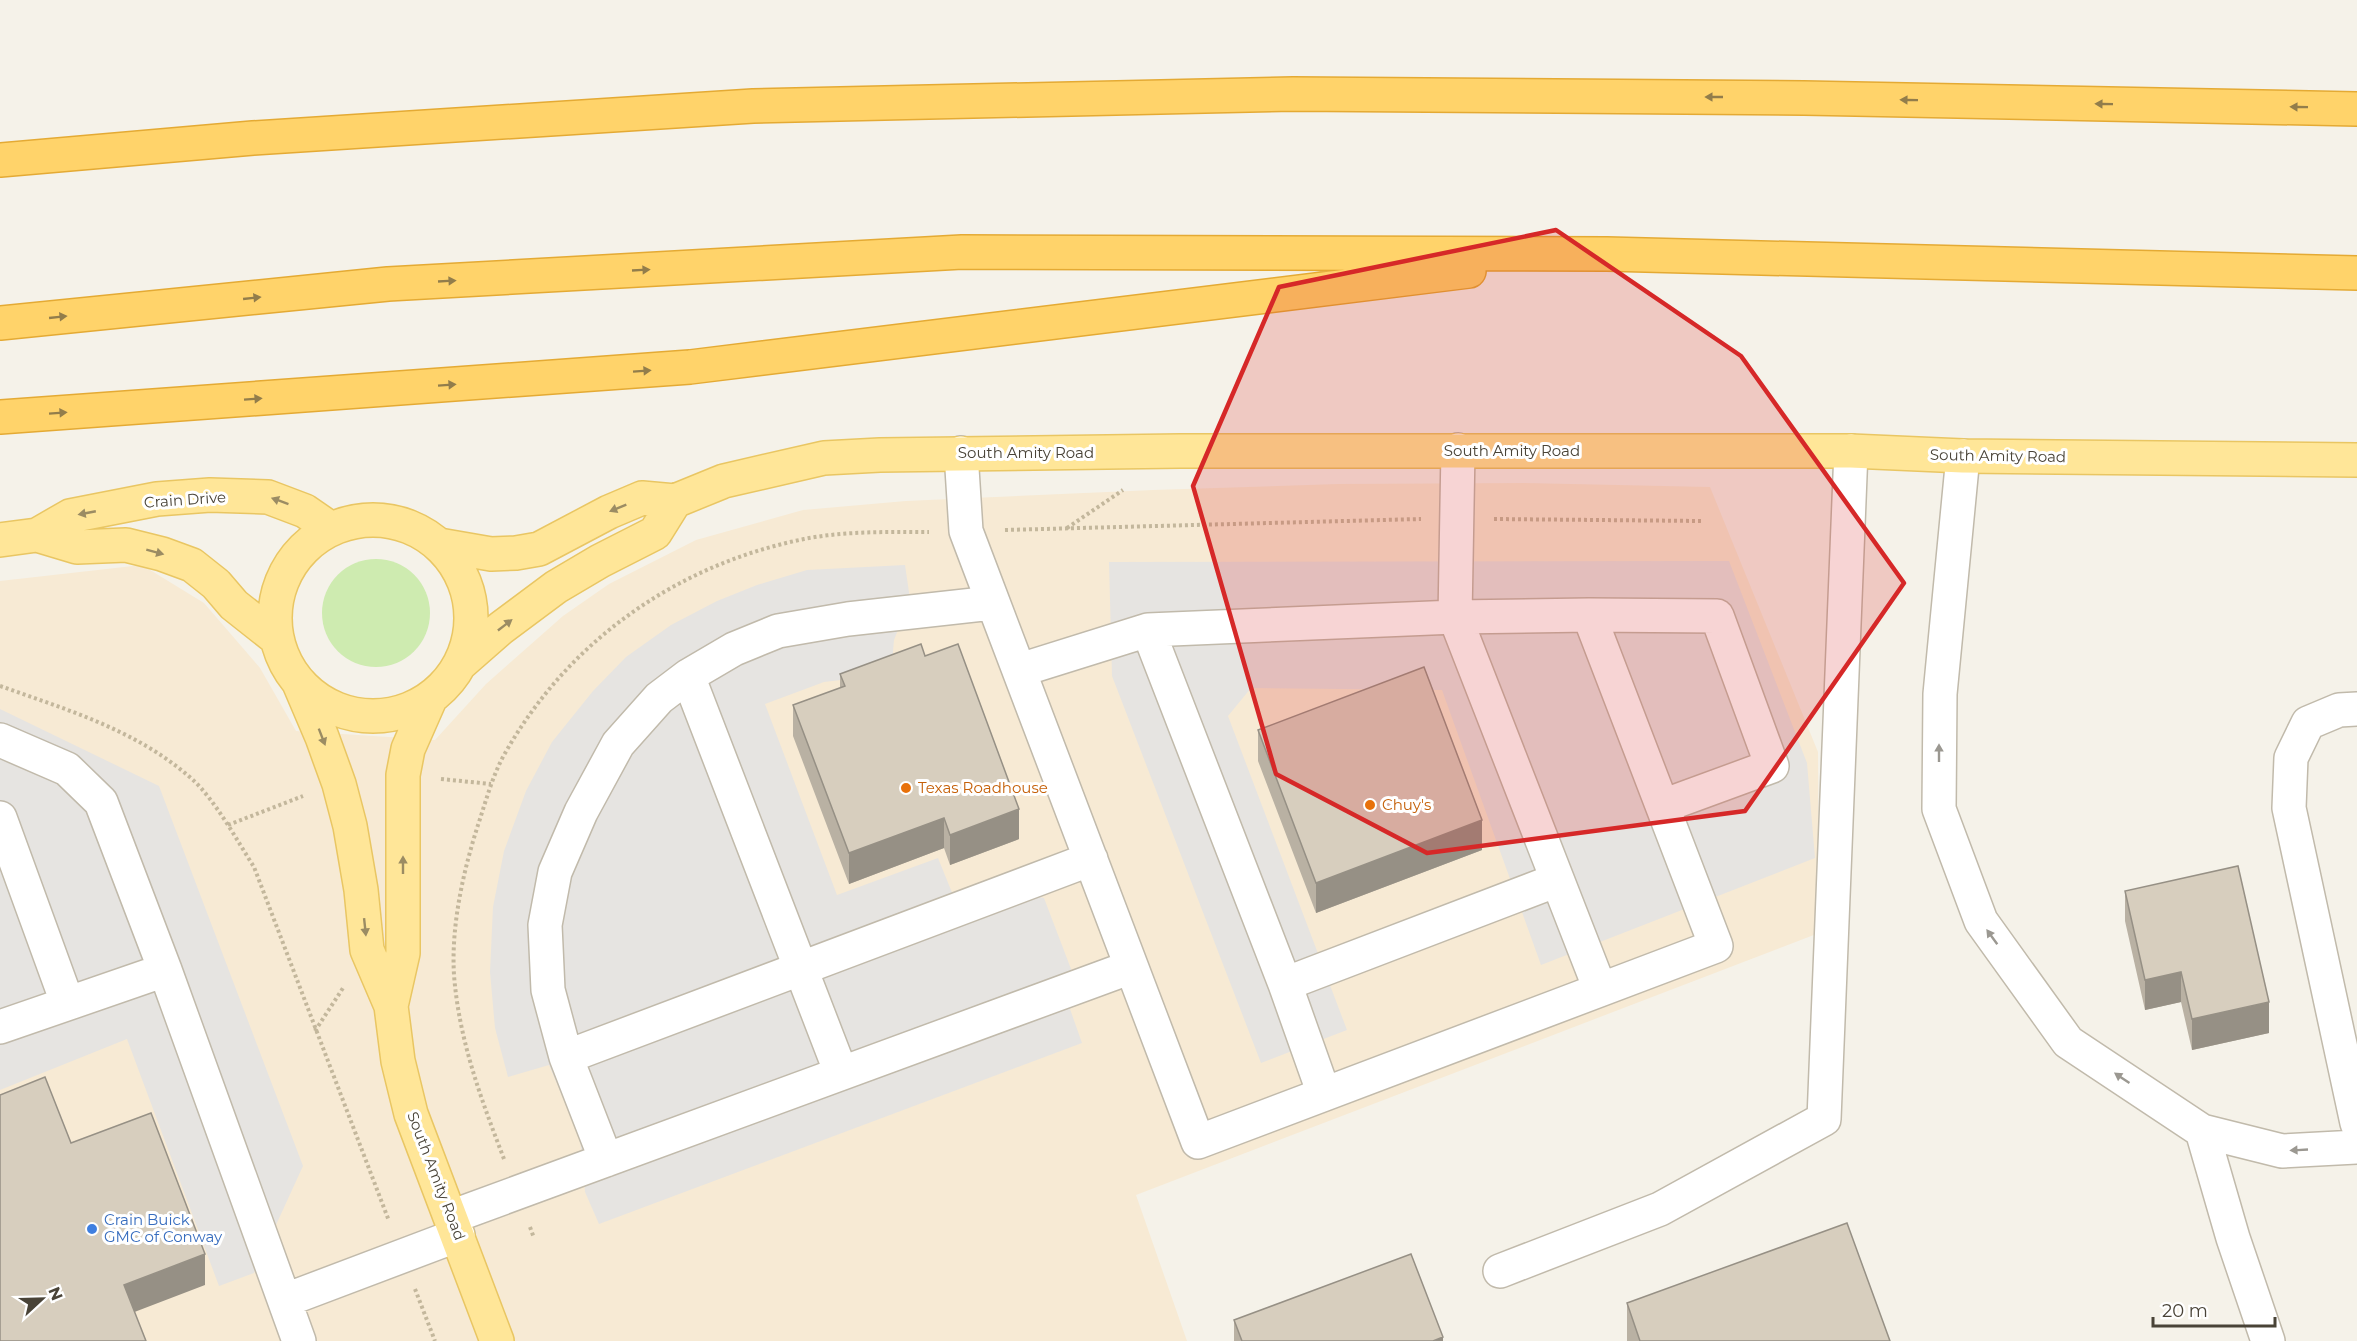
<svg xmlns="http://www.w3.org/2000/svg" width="2357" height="1341" font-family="Montserrat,sans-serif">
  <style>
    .commercial { fill: #f7ead4 }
    .green { fill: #ceebb0 }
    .parking { fill: #e6e4e1 }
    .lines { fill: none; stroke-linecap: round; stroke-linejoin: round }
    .minor-casing { stroke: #c1baab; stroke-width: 36 }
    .major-casing { stroke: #e9c663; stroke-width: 36 }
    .highway-casing { stroke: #e4aa34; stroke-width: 36 }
    .path { stroke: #c3b79c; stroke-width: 4; stroke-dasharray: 3 3; stroke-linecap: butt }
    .minor { stroke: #fff; stroke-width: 33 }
    .major { stroke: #ffe698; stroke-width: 33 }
    .highway { stroke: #ffd36a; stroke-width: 33 }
    .wall { fill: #b9b1a3 }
    .shaded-wall { fill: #969085 }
    .building { fill: #d7cebe; stroke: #969085; stroke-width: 1.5 }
    .oneway { fill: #927d4b }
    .oneway2 { fill: #9b8c63 }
    .oneway3 { fill: #9b9891 }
    .marked { fill: #d62828; fill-opacity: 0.2; stroke: #d62828; stroke-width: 4.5; stroke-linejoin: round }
    .food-dot { fill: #e8710a; stroke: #fff; stroke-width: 2 }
    .shop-dot { fill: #3f7fe0; stroke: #fff; stroke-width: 2 }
    .labels { text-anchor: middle; stroke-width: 6; stroke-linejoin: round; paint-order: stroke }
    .street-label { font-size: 15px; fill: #494337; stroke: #fff }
    .food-label { font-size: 15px; fill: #c56008; stroke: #fff; text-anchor: start }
    .shop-label { font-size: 15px; fill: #366cbe; stroke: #fff; text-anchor: start }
  </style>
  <rect width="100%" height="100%" fill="#f5f2e9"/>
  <path class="commercial" d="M1525 483 1710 487 1818 752 1819 933 1136 1195 1187 1341H0V581L142 565 204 603 260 668 296 731 435 740 486 684 563 616 609 584 696 540 803 510 906 501 1153 490 1338 484Z"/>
  <path class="green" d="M322 613a54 54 0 1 1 108 0a54 54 0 1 1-108 0Z"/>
  <path class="parking" d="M1729 561 1807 763 1815 858 1541 965 1442 690 1251 688 1228 716 1347 1030 1261 1063 1112 676 1109 562Z
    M905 565 910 599 894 640 891 674 824 682 765 704 837 895 938 858 953 895 978 885 1044 898 1071 969 1070 1009 1082 1043 599 1224 585 1192 580 1138 549 1065 508 1077 495 1028 490 972 493 907 504 851 526 791 552 742 593 691 626 657 671 625 717 601 757 585 807 570Z
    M0 709 159 786 303 1166 254 1273 219 1286 127 1039 0 1090Z"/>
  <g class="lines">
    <defs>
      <path id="minor" d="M1458 450 1455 617 1589 615
        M961 453 966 531 1198 1142 1716 946 1589 615 1717 616 1772 766 1663 806
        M1963 456 1940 694 1939 809 1981 921 2068 1042 2202 1131 2282 1151 2357 1147
        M1148 630 1285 984
        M1020 670 1148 630 1455 617 1600 989
        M688 676 734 649 778 631 848 619 992 603
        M2357 709 2339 710 2308 723 2291 758 2289 808 2357 1123
        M0 740 67 769 101 802 165 970 299 1341
        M0 818 67 1002
        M0 1027 165 970
        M566 1057 548 990 545 925 555 872 581 812 618 744 659 698 688 676 841 1073
        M1324 1094 1285 984 1557 880
        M2202 1131 2233 1238 2268 1341
        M606 1160 566 1057 1091 859
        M451 1217 1131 967
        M1500 1271 1660 1209 1824 1119 1851 451
        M286 1300 458 1235"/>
      <path id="major" d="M275 618a98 98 0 1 1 196 0a98 98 0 1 1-196 0Z
        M37 535 77 547 126 545 162 554 192 565 216 584 234 605 277 639
        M0 540 37 535 70 516 157 499 210 495 268 497 305 511 331 529
        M439 545 491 554 516 553 539 549 609 512 642 498 675 501 724 481 824 458 880 455 1180 451H1851L1963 456 2357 460
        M461 663 501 628 556 587 600 561 655 533 675 501
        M299 683 322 737 339 784 350 826 361 890 367 950 391 1006 398 1061 411 1114 497 1341
        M391 1006 403 953V775L408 749 430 699"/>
      <path id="highway" d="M0 160 253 138 753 106 1293 94 1804 98 2357 109
        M0 323 388 284 962 252 1607 254 2357 273
        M0 417 690 367 1469 271"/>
    </defs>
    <use href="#minor" class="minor-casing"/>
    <use href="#major" class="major-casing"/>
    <use href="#highway" class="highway-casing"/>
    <path class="path" d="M1494 519 1701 521
      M1067 528 1123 490
      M1005 530 1421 519
      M0 686C68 710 139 731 193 780 215 800 238 842 254 867L389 1221
      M441 779 491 784
      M228 825 303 796
      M315 1031 343 988
      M504 1159C481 1099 459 1040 454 975 451 926 463 872 478 825 486 801 492 777 504 755 568 641 676 565 804 539 845 531 887 532 929 532
      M530 1227 534 1238
      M415 1289 435 1341"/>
    <use href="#minor" class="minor"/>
    <use href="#major" class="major"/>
    <use href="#highway" class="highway"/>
  </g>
  <path class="wall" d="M925 656 1019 839 950 865 944 848 849 884 793 736V705L840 688V674Z
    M1258 730 1482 850 1316 913 1258 761Z
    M2125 891 2269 1033 2192 1050 2181 1002 2145 1010 2125 921Z
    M1627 1303 1890 1341H1627Z
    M1234 1320 1443 1341H1234Z"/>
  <path class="shaded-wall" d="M1019 809V839L950 865V835Z
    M944 818V848L849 884V853Z
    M1482 820V850L1316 913V883Z
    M2181 972V1002L2145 1010V980Z
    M2269 1002V1033L2192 1050V1019Z
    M205 1254V1285L124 1316V1285Z
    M1443 1337V1341H1433Z"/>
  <path class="building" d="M921 644 925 656 958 644 1019 809 950 835 944 818 849 853 793 705 845 686 840 674Z
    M1424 667 1482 820 1316 883 1258 730Z
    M2238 866 2269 1002 2192 1019 2181 972 2145 980 2125 891Z
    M45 1077 71 1143 151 1113 205 1254 124 1285 146 1341H0V1095Z
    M1847 1223 1890 1341H1640L1627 1303Z
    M1411 1254 1443 1337 1433 1341H1242L1234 1320Z"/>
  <defs><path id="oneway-solid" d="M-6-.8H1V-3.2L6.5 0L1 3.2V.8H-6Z" transform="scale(1.5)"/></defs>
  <g class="oneway">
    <use href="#oneway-solid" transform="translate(1714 97) rotate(-180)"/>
    <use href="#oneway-solid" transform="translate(1909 100) rotate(-179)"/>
    <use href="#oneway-solid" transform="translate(2104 104) rotate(-179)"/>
    <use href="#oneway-solid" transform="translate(2299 107) rotate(-179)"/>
    <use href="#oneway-solid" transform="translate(641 270) rotate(-3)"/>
    <use href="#oneway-solid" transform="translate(447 281) rotate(-3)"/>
    <use href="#oneway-solid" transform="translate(252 298) rotate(-6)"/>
    <use href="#oneway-solid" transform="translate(58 317) rotate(-6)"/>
    <use href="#oneway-solid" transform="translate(642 371) rotate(-4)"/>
    <use href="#oneway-solid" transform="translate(447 385) rotate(-4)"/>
    <use href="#oneway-solid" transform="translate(253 399) rotate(-4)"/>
    <use href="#oneway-solid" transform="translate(58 413) rotate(-4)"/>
  </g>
  <g class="oneway2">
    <use href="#oneway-solid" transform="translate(280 501) rotate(-160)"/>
    <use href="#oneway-solid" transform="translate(618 508) rotate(158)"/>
    <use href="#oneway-solid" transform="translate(87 513) rotate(169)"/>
    <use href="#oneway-solid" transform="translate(155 552) rotate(15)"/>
    <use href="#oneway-solid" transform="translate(505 625) rotate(-38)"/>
    <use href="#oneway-solid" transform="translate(322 737) rotate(69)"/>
    <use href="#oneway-solid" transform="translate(403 865) rotate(-90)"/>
    <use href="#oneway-solid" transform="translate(365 927) rotate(84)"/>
  </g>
  <g class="oneway3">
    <use href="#oneway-solid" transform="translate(1939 753) rotate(-90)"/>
    <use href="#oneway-solid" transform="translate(1992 937) rotate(-126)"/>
    <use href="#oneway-solid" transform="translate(2122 1078) rotate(-146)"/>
    <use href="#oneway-solid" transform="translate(2299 1150) rotate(177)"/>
  </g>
  <path class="marked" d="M1556 230 1741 356 1904 583 1745 811 1427 853 1276 774 1193 486 1279 287Z"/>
  <g class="food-dot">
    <circle cx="906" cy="788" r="6"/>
    <circle cx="1370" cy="805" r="6"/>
  </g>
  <circle class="shop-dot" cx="92" cy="1229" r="6"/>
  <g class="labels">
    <g class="street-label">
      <text x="1512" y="456">South Amity Road</text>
      <text x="1026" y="458">South Amity Road</text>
      <text transform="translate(1998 456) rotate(1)" y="5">South Amity Road</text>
      <text transform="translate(185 500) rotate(-4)" y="5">Crain Drive</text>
      <text transform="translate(436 1176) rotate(69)" y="5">South Amity Road</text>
    </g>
    <g class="food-label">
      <text x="918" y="793">Texas Roadhouse</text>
      <text x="1382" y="810">Chuy's</text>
    </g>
    <g class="shop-label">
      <text x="104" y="1225">Crain Buick<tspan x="104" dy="17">GMC of Conway</tspan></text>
    </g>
  </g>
  <g transform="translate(42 1299) rotate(68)" stroke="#ffffff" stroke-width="4.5" paint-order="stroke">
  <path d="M0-4.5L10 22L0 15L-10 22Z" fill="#494337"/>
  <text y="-9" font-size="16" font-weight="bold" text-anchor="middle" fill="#494337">N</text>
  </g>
  <path d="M2153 1317v9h122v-9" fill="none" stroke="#494337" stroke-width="3"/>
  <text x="2162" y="1317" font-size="18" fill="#494337" stroke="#ffffff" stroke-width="4.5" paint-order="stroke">20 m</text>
</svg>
